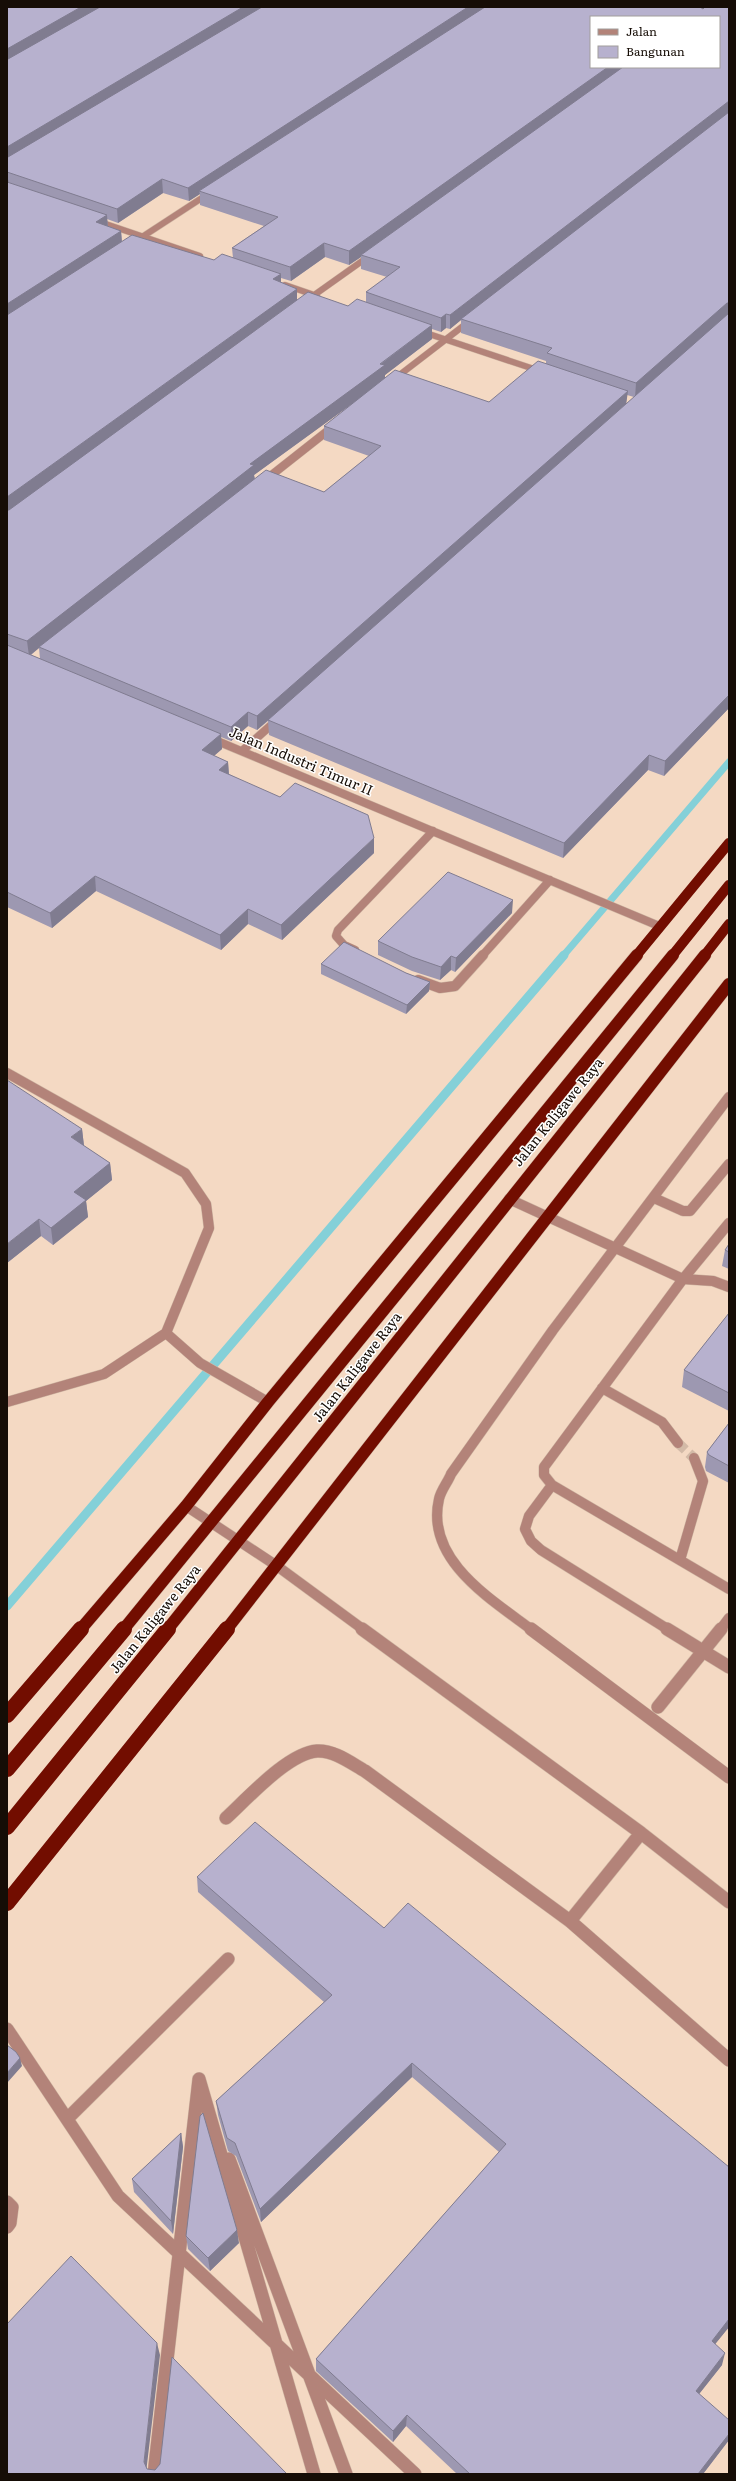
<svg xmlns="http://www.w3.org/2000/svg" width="736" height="2481" font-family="Literata,serif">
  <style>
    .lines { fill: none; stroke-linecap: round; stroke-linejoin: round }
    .stream-far1 { stroke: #84d0d8; stroke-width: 7 }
    .stream { stroke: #84d0d8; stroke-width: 9 }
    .minor-tunnel { stroke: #d3baa7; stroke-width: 10; stroke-dasharray: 10 5; stroke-linecap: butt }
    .minor-far3-casing { stroke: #d0b8a5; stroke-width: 7 }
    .minor-far2-casing { stroke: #d0b8a5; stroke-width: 9 }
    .minor-far1-casing { stroke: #d0b8a5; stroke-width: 11 }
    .minor-casing { stroke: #d0b8a5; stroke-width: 14 }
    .highway-far2-casing { stroke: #d0b8a5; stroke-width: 10 }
    .highway-far1-casing { stroke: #d0b8a5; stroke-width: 13 }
    .highway-casing { stroke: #d0b8a5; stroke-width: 16 }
    .minor-far3 { stroke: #b38379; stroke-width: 6 }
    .minor-far2 { stroke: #b38379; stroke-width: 8 }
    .minor-far1 { stroke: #b38379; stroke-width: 10 }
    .minor { stroke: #b38379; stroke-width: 13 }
    .highway-far2 { stroke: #720d00; stroke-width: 10 }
    .highway-far1 { stroke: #720d00; stroke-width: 12 }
    .highway { stroke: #720d00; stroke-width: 16 }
    .wall { fill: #9d98b1; fill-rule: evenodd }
    .shaded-wall { fill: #807c90 }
    .building { fill: #b7b1ce; stroke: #807c90 }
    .labels { text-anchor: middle; stroke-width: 3; stroke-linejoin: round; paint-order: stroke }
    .street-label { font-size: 14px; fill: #160d06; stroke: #fff }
  </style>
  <rect width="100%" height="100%" fill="#f4d9c3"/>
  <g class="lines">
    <path class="stream-far1" d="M563 956 729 762"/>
    <path class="stream" d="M7 1606 564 955"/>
    <path class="minor-tunnel" d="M678 1443 694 1458"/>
    <defs>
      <path id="minor-far3" d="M94 220 200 256
        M139 239 211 192
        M285 285 317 296
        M303 303 372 254
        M420 331 543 372
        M393 380 471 320"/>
      <path id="minor-far2" d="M264 481 335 425
        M210 738 659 926
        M242 751 278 719
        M355 950 344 945 336 936 338 930 433 831
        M482 956 550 880"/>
      <path id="minor-far1" d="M418 980 440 988 455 986 483 955
        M7 1073 185 1173 206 1204 209 1228 166 1333 200 1363 268 1402
        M654 1198 683 1211H690L729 1164
        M509 1199 683 1279 713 1281 729 1287
        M729 1223 683 1279 544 1467V1475L552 1485 729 1589
        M602 1388 662 1422 678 1443
        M7 1402 104 1374 166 1333
        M552 1485 529 1516 525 1529 531 1541 541 1550 669 1630
        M186 1506 277 1566 364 1630
        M680 1560 703 1481 694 1458
        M532 1630C491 1599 425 1560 439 1499 441 1490 448 1482 451 1474L553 1330 729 1097
        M720 1630 729 1618"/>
      <path id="minor" d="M362 1629 641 1833 729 1902
        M531 1629 729 1777
        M667 1629 729 1667
        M658 1707 721 1629
        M226 1818C247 1799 288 1753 317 1751 334 1750 351 1763 365 1771L570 1921 729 2060
        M570 1921 641 1833
        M7 2029 118 2196 415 2474
        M68 2118 228 1959
        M229 2159 346 2474
        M7 2202 12 2207 10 2223 7 2227
        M154 2474 199 2079 314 2474"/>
      <path id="highway-far2" d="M636 956 729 843
        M672 956 729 885
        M704 956 729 924"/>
      <path id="highway-far1" d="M80 1630 186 1506 268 1402 637 955
        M123 1630 673 955
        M167 1630 705 955
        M226 1630 729 984"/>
      <path id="highway" d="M7 1715 81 1629
        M7 1769 124 1629
        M7 1827 168 1629
        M7 1903 227 1629"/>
    </defs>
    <use href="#minor-far3" class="minor-far3-casing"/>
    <use href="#minor-far2" class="minor-far2-casing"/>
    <use href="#minor-far1" class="minor-far1-casing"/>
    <use href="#minor" class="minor-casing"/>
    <use href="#highway-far2" class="highway-far2-casing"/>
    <use href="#highway-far1" class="highway-far1-casing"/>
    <use href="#highway" class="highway-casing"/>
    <use href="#minor-far3" class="minor-far3"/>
    <use href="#minor-far2" class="minor-far2"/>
    <use href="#minor-far1" class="minor-far1"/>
    <use href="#minor" class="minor"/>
    <use href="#highway-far2" class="highway-far2"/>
    <use href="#highway-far1" class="highway-far1"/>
    <use href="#highway" class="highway"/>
  </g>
  <path class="wall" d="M7 7H729V708L664 776 648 770 563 858 269 735 268 721 257 730 248 726 231 741 221 737 222 749 214 756 228 762 229 774 374 853 282 940 248 924 221 950 96 891 52 928 7 907ZM591 17 719 67H591ZM163 193 189 201 200 194V205L264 226 232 248 233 258 214 260 122 241 121 231 108 226 107 219 118 223ZM325 257 349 265 361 257V269L387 277 366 292V302L348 306 297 300V289L281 282V278L291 281ZM461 320V333L546 361V364L489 402 385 378V375L432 339V329L441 332 446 328 450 329ZM627 395 634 397 626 404ZM357 400 324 426V440L369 456 324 492 255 480 254 475ZM39 648 40 659 31 655Z
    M512 913 455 972 451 970 440 980 412 971 378 955V941Z
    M321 964 406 973 430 982 429 991 406 1014 321 974Z
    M82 1129 84 1146 110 1163 112 1180 86 1201 88 1217 53 1245 41 1236 7 1263Z
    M729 1244V1269L722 1266 725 1250Z
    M729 1313V1411L682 1387 684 1370Z
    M729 1423V1483L706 1471 705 1467 707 1452Z
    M197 1877 384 1928 729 2167V2327L715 2344 722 2365 699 2394 729 2440 703 2474H457L406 2426 393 2442 316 2371V2359L499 2152 412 2077 261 2222 236 2156 228 2151 218 2115 216 2101 324 2002 198 1892Z
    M181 2133 183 2147 173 2234 134 2192 132 2179Z
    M186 2236 239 2243 210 2271 188 2249Z"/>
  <path class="shaded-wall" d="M81 7H104L7 63V49Z
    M243 7H266L7 161V147Z
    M468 7H488L199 191 200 194 189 201 188 188Z
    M608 67H625L361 255V257L349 265V251Z
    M729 101V113L461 319V320L450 329V315Z
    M7 172 9 186H7Z
    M162 179 163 193 118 223 117 209Z
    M107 215 108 229 96 222Z
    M121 231 122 245 7 319V304Z
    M324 243 325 257 291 281 290 267Z
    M281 274V288L273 279Z
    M297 289V303L7 513V497Z
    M727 303H729V317L635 398 636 383Z
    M446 314V328L441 332V318Z
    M432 325V339L385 375V380L254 475 255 480 39 647V648L29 656 27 641 250 464Z
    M628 391 626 405 257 730V716Z
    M729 695V708L664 776 665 761Z
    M248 712V726L231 741V727Z
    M221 734 222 749 203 765 202 750Z
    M649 755 648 770 563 858 564 843Z
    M228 762 229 777 219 770Z
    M374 838V853L282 940 281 925Z
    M95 876 96 891 52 928 50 913Z
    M513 900 512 913 455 972 456 958Z
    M248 909V924L221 950 220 935Z
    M451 956V970L440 980 441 967Z
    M430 982 429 991 406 1014 407 1005Z
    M82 1129 84 1146 71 1137Z
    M110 1163 112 1180 86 1201 88 1217 53 1245 51 1228 74 1192Z
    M39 1219 41 1236 7 1263V1244Z
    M20 2058 22 2066 7 2083V2073Z
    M412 2063V2077L261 2222 260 2209Z
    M181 2133 183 2147 173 2234 171 2221Z
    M237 2230 239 2243 210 2271 208 2258Z
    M729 2319V2327L708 2353 712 2341Z
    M157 2343 160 2355 146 2473 144 2462Z
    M725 2353 722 2365 692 2403 696 2391Z
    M407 2415 406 2426 393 2442V2431Z
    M729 2434V2440L703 2474H698Z"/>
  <path class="building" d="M7 7H81L7 49Z
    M100 7H243L7 147V59H8Z
    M262 7H468L188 188 162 179 117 209 7 172V157H8Z
    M485 7H700L703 9 705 7H729V101L450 315 446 314 441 318 366 292 400 267 361 255 623 67H719V17H591V67H608L349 251 324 243 290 267 232 248 278 217 199 191Z
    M729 112V303H727L636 383 547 353 552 348 461 319Z
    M7 182 107 215 96 222 121 231 7 304Z
    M132 235 214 260 222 254 281 274 273 279 297 289 7 497V315Z
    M308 292 348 306 357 299 432 325 380 364 385 365 250 464 254 465 27 641 7 634V510H9Z
    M729 313V695L665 761 649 755 564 843 268 720Z
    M538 361 628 391 257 716 248 712 231 727 39 647 266 470 324 492 381 446 324 426 395 370 489 402Z
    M7 645 221 734 202 750 228 762 219 770 280 797 295 783 368 815 374 838 281 925 248 909 220 935 95 876 50 913 7 892Z
    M448 872 513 900 456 958 451 956 441 967 412 957 378 941Z
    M344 942 406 973 430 982 407 1005 321 964Z
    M7 1080 82 1129 71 1137 110 1163 74 1192 86 1200 51 1228 39 1219 7 1244Z
    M729 1244V1252L725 1250Z
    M729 1313V1393L684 1370Z
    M729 1423V1466L709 1455 707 1452Z
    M255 1822 384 1928 408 1903 729 2167V2319L712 2341 725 2353 696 2391 729 2420V2434L698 2474H470L407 2415 393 2431 316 2359 506 2144 412 2063 260 2209 235 2143 227 2138 216 2101 332 1995 197 1877Z
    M7 2045 16 2052 20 2058 7 2073Z
    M203 2113 237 2230 208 2258 186 2236 200 2116Z
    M181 2133 171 2221 132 2179Z
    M71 2256 157 2343 144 2462 147 2469 155 2470 160 2464 172 2357 287 2474H7V2324Z"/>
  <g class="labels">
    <g class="street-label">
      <text transform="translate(301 761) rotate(23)" y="5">Jalan Industri Timur II</text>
      <text transform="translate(558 1112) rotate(-51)" y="5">Jalan Kaligawe Raya</text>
      <text transform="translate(357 1367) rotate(-52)" y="5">Jalan Kaligawe Raya</text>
      <text transform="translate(155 1619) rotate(-51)" y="5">Jalan Kaligawe Raya</text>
    </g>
  </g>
  <rect width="736" height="2481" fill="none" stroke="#160d06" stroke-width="16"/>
  <rect x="590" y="16" width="130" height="52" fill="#ffffff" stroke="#a29e9b"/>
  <rect x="598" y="29" width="20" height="6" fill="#b38379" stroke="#a29e9b"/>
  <text x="626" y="36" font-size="12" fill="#160d06">Jalan</text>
  <rect x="598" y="46" width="20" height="12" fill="#b7b1ce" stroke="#a29e9b"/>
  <text x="626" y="56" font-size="12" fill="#160d06">Bangunan</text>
</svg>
